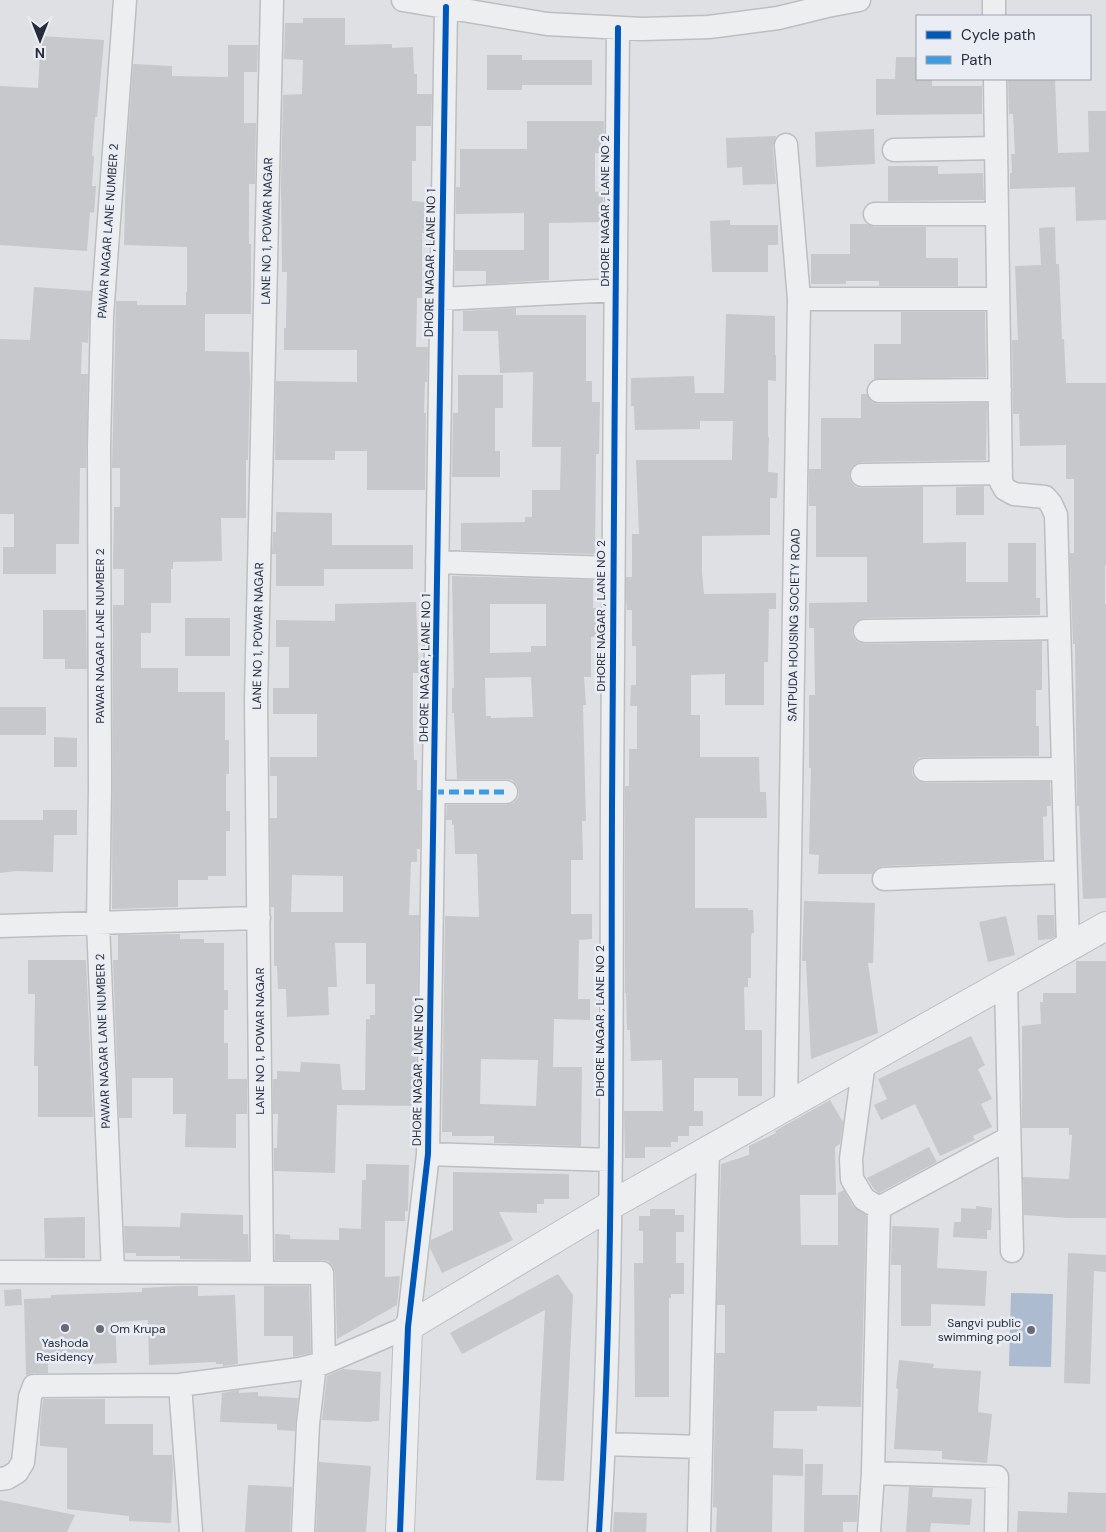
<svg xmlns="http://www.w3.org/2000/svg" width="1106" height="1532" font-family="'DM Sans',sans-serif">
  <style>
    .water { fill: #acbbcf }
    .building { fill: #c6c8cb; fill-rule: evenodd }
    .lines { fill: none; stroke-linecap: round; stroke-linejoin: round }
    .minor-casing { stroke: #bcbec1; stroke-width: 25 }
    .tertiary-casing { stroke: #bcbec1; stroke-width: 30 }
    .minor { stroke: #edeef0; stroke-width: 22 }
    .tertiary { stroke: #edeef0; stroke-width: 28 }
    .quiet { stroke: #3c9ce2; stroke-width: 5; stroke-dasharray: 10 5; stroke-linecap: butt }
    .cycleway-casing { stroke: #eaeef4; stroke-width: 9 }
    .cycleway { stroke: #0057b8; stroke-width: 6 }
    .poi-dot { fill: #666b76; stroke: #eaeef4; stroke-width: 2 }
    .labels { text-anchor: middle; stroke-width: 5; stroke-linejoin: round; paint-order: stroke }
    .street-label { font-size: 12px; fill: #262c3b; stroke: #eaeef4 }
    .poi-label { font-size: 12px; fill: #262c3b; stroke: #eaeef4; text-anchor: end }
  </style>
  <rect width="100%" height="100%" fill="#dee0e3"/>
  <path class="water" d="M1011 1293 1053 1294 1051 1367 1009 1366Z"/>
  <path class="building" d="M303 18H345V45L392 44V48L413 47 414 74H417V94H432L431 126H416V161H412V201L425 202V233H422V298H417L416 347H428L427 382H425L424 413H426L425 490H367V451H335V460H275L276 381 357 382V350H284V328H286L287 272H282L281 184 283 95 302 94 303 60 284 59 285 23H303Z
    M41 36 104 40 97 117H95L92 156H94L92 186H96L94 213 90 212 87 251 0 245V86L38 88Z
    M228 45H258L257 72H244V123H256L255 184H249V244H251V314H205V351L249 352 250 381 248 460H246V518H221L222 561 173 562V569H171V603H151V633H141V668H178V692H225V740H229V774H226V811H230V831H226V876H208V880H178V907L112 909 113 605H124V569H113L114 507H120V468H112L116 301H137V305H186V292H187V247L124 245 126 165 133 64 172 66V76L228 77Z
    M487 55H522V60H592V85H522V90H487Z
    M896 57H917V79H932V86H982V114L876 115V79H895Z
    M1008 79H1055L1058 153 1089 152 1088 111H1106V220L1076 221 1075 187 1010 189V173H1012L1011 154H1015L1013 114H1009Z
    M527 121H604V153H595V192L603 191V222L549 223V280L486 284V271H455V250H524V213L456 214V187H460V149H527Z
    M874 129 875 164 816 167 815 132Z
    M776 136 773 146 776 184 743 185 742 167 727 168 726 138Z
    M888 166H938V174L983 173 984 200 888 201Z
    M730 220V225H778V245H768V272H712L710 221Z
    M850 224H867L875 227H926V258H958V286H879V281H846V284H811V254H850Z
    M1055 227 1056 264H1059L1062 339H1064L1066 383H1106V565H1105V604H1106V898L1083 899 1079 806H1077L1075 644H1073L1070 560V553H1074V479H1066V445L1020 446 1019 414H1013L1012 340H1018L1015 266 1041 265 1039 228Z
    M34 287 91 291 88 343 82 342 81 374H88L86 468H80L79 544H56V574H3V547H14V514H0V339L30 340Z
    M516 308V315H586V381H592V402H600L599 454H596L595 554 461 550V523L525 522V517H532V490H560L561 447H532L533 372 500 373 498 331H463V311Z
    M901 312H985L986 377 874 379V344H901Z
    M726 314 775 316V355H776V381L768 380V437H769L768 472 778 473 777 498H770V535L702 536V573L704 594 776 593V609H769L768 662H764V705H725V674L691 675V715H700V757H759L760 792H766L767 818H695V908H748V910H753L754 933H752L751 937V978H748V987H744L745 1030H762V1096H738V1078H694V1111H703V1126H689V1136H678V1142H671V1147H645V1158H625L624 1111H663L662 1060 631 1061 630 1030H627L626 993H625V786H629V749H637V706H630L631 685H636V646H632V610H627L626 599V577H632V534H639L636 460H732L733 421H700V429L635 430 634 406H631V378L694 376 695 393H724Z
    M458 375H503V408H495V451H500V477H452L453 413H458Z
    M861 394H867L872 402 879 404 987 403 986 460 862 462 856 464 851 468 849 476 851 482 856 487 862 488 923 487V543L966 542V582H1008V543H1036V598H1040V615L865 618 859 620 854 624 852 632 854 638 858 642 865 644 1042 641V690H1036V726H1039V756L925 757 919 758 914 763 912 771 913 776 918 781 925 783 1050 782 1051 806H1047V816L1043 817 1044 860 883 866 877 868 872 874H818L819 855 809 854 811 768H809V695H815L814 628H809V603L867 602V557H816V506H809V469H821V418H861Z
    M984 486V515H956V487Z
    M276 512 332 513V545H413V569H324V586H276V554H272L273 532H276Z
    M452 576 593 580V608H596V637H591V677H584L586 705H583L586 821H582L583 860H571V914H592V939L579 940 578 999H590V1020L554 1019 553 1067H582L581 1146 494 1143V1136H452V1132H442L445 916 479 917 477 854H455L454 825H452V820H446L447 805H506L513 803 518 798 519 792 517 785 512 780 506 779H457L454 713H452V688H454ZM490 604H546V646H531V652L490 653ZM531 677 533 717 491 718V716H486L485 678ZM481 1059 538 1060 536 1106 480 1104Z
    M416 602 419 673H413V727L414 760H417V790H421L420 849H417V862H411L409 915H419L416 1106 337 1105 335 1173 274 1171V1148H277L278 1114H273V1079H277V1071L300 1072 301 1062 340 1064 342 1090H365L366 1019H370V1015H375V984H366V943H335L337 987H328L329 1015 287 1017 286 989H278L277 966H274V907H271L270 818H277V776H270V757H317V714H273V688H289V647H276V620L335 621V604ZM292 875 343 876V912H291Z
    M43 610H86L87 669H65V659H43Z
    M185 618H230V656H185Z
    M0 707H46V735H0Z
    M54 737 77 738V767H54Z
    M43 810H77V835H54L53 872 16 871 0 873V820H43Z
    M804 901 875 903 873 963H868L878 1033 811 1059 806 961H802Z
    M1037 915H1054L1055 937 1051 939 1038 940Z
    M1006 916 1015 955 988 962 979 922Z
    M180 934V939H204V943H224V990H228V1010H224V1043H228V1079H247V1114H236V1148L185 1147 186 1114H173V1078H132V1118H119L113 960H118V935Z
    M28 960H86L93 1117H38V1066H34L35 994H28Z
    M1076 961H1106V1218H1068L1024 1215 1023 1177 1069 1179 1072 1135H1069V1128H1022V1026L1041 1024 1040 1002H1043V993H1076Z
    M971 1036 985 1065 978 1069 992 1099 981 1104 992 1127 973 1136 975 1140 940 1156 915 1104 881 1120 874 1105 887 1099 878 1079Z
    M830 1100 843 1122 840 1144 835 1147 836 1195H800L801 1245H838V1193L844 1190 853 1206 866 1215 861 1407 817 1406V1411H774L773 1448 803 1449V1476L773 1475 772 1532H716L717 1508 713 1507 716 1353H725V1305H717L721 1164 749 1155V1146L776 1133 775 1131Z
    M929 1147 937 1162 879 1193 874 1189 867 1178Z
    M366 1164 409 1165 408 1211H405V1221H385V1277L400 1276 397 1305 337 1339 335 1273 333 1266 328 1261 322 1260H275V1234L290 1235V1239L339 1240V1228L361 1229 362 1180H366Z
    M453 1172 569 1174V1199H544V1204H537V1213L499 1212 513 1240 442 1273 430 1248 431 1240 453 1230Z
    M976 1206 992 1208 991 1230H987V1239L953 1237 954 1222H961V1208L976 1209Z
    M650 1209H675V1215H684V1232H676V1263H684V1294H671V1298H669V1397H635L634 1263H643V1231H639V1216H650Z
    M181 1213 243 1215V1234H248L249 1260 180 1259V1256H136V1253H125L124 1226 180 1227Z
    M85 1217V1258H45L44 1218Z
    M892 1226 939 1228 937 1268 987 1271 985 1306 931 1304V1326H901V1265H891Z
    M1068 1253 1106 1255V1272L1094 1271 1090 1384 1064 1383Z
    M558 1274 573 1295 564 1481 536 1480 545 1310 462 1354 450 1333Z
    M179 1286H198V1296L235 1295 238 1364 223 1366V1364H216V1362L149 1365 148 1320 115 1322 117 1363 85 1364V1361L48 1362V1373H34L26 1375 24 1299 51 1298V1295L142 1292V1288Z
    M264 1286H309L311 1353 293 1357V1336H264Z
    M21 1289 22 1305 5 1306 4 1290Z
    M899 1360 934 1364 933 1368 981 1371 978 1412 992 1414 987 1463 942 1459V1451L894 1449 898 1389 896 1388Z
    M343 1369 381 1372 379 1421H372V1422L322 1420 327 1376Z
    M239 1390V1393L258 1392V1396L298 1398 295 1431 277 1430V1424L220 1422 222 1393Z
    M43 1399H105V1424H153V1455H172L173 1471 171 1523 129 1521V1516L67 1509V1448L40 1446V1427Z
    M319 1462 371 1466 366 1532H316Z
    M805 1464H823L822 1495H858L857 1522H843V1532H804Z
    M248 1485 292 1487 290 1532H245Z
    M909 1487 933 1488 932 1497 972 1499 970 1525 931 1523 930 1532H906Z
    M1068 1492 1106 1493V1532H1017L1018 1511 1067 1513Z
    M0 1500 75 1515 67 1532H0Z
    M614 1512 647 1513 646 1532H613Z"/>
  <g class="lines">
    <defs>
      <path id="minor" d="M403 0 547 24 643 29 709 27 778 18 827 6 859 0
        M994 0V16
        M995 79 1001 482 1005 489 1014 494 1045 497 1051 504 1056 515 1068 946
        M894 150 996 148
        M875 214H997
        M441 299 616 290
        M799 299H998
        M879 391 1000 390
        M862 475 1001 473
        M437 562 613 568
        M865 631 1059 628
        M925 770 1063 769
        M434 792H506
        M884 879 1065 872
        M0 926 259 918
        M1006 981 1012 1251
        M864 1062 851 1159 852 1179 864 1199 879 1208
        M786 1106 799 299 786 145
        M428 1154 611 1160
        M879 1208 1009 1138
        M0 1272 322 1273 324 1363
        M113 1272 98 924 100 788 99 446 102 316 125 0
        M262 1272 256 700 272 0
        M180 1385 191 1532
        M604 1444 701 1447
        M873 1473 997 1477 996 1532
        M0 1479 7 1478 17 1472 23 1462 30 1397 34 1386 180 1385 300 1369 324 1363 408 1327 428 1154 446 7
        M303 1532 308 1424 315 1365
        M599 1532C614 1291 611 1048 612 806 613 547 616 287 618 28
        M699 1532 708 1149
        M869 1532 873 1473 879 1208"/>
      <path id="tertiary" d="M400 1532 408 1327 611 1205 1106 926"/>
    </defs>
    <use href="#minor" class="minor-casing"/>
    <use href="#tertiary" class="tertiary-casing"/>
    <use href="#minor" class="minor"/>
    <use href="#tertiary" class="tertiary"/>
    <path class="quiet" d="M434 792H506"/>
    <defs>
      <path id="cycleway" d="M400 1532 408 1327 428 1154 446 7
        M599 1532C614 1291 611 1048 612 806 613 547 616 287 618 28"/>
    </defs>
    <use href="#cycleway" class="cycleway-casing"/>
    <use href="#cycleway" class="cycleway"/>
  </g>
  <g class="poi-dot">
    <circle cx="65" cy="1328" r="5"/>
    <circle cx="100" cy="1329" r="5"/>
    <circle cx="1031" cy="1330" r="5"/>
  </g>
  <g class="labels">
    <g class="street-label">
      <text transform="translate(605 211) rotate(-90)" y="4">DHORE NAGAR , LANE NO 2</text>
      <text transform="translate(108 231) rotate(-86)" y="4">PAWAR NAGAR LANE NUMBER 2</text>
      <text transform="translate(267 231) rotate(-89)" y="4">LANE NO 1, POWAR NAGAR</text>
      <text transform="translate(430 263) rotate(-89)" y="4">DHORE NAGAR , LANE NO 1</text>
      <text transform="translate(601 616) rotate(-90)" y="4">DHORE NAGAR , LANE NO 2</text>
      <text transform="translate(794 625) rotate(-89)" y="4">SATPUDA HOUSING SOCIETY ROAD</text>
      <text transform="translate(100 636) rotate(-90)" y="4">PAWAR NAGAR LANE NUMBER 2</text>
      <text transform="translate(258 636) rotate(-89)" y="4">LANE NO 1, POWAR NAGAR</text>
      <text transform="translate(425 668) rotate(-89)" y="4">DHORE NAGAR , LANE NO 1</text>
      <text transform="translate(600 1021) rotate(-90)" y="4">DHORE NAGAR , LANE NO 2</text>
      <text transform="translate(103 1041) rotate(-92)" y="4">PAWAR NAGAR LANE NUMBER 2</text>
      <text transform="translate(260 1041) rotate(-90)" y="4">LANE NO 1, POWAR NAGAR</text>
      <text transform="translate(418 1072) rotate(-89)" y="4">DHORE NAGAR , LANE NO 1</text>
    </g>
    <g class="poi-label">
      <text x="1021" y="1327">Sangvi public<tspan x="1021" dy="14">swimming pool</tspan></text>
      <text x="110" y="1333" text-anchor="start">Om Krupa</text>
      <text x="65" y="1347" text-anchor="middle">Yashoda<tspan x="65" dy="14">Residency</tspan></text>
    </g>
  </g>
  <rect x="916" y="15" width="175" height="65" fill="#eaeef4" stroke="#9ca0aa"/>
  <rect x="926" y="31" width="25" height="8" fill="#0057b8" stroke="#9ca0aa"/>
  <text x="961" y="40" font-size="15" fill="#262c3b">Cycle path</text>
  <rect x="926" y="56" width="25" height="8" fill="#3c9ce2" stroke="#9ca0aa"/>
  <text x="961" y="65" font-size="15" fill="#262c3b">Path</text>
  <g transform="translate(40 40) rotate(180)" stroke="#eaeef4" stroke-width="4" paint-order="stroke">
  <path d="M0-4L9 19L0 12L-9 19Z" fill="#262c3b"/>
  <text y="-8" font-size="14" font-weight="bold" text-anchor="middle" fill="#262c3b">N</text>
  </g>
</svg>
